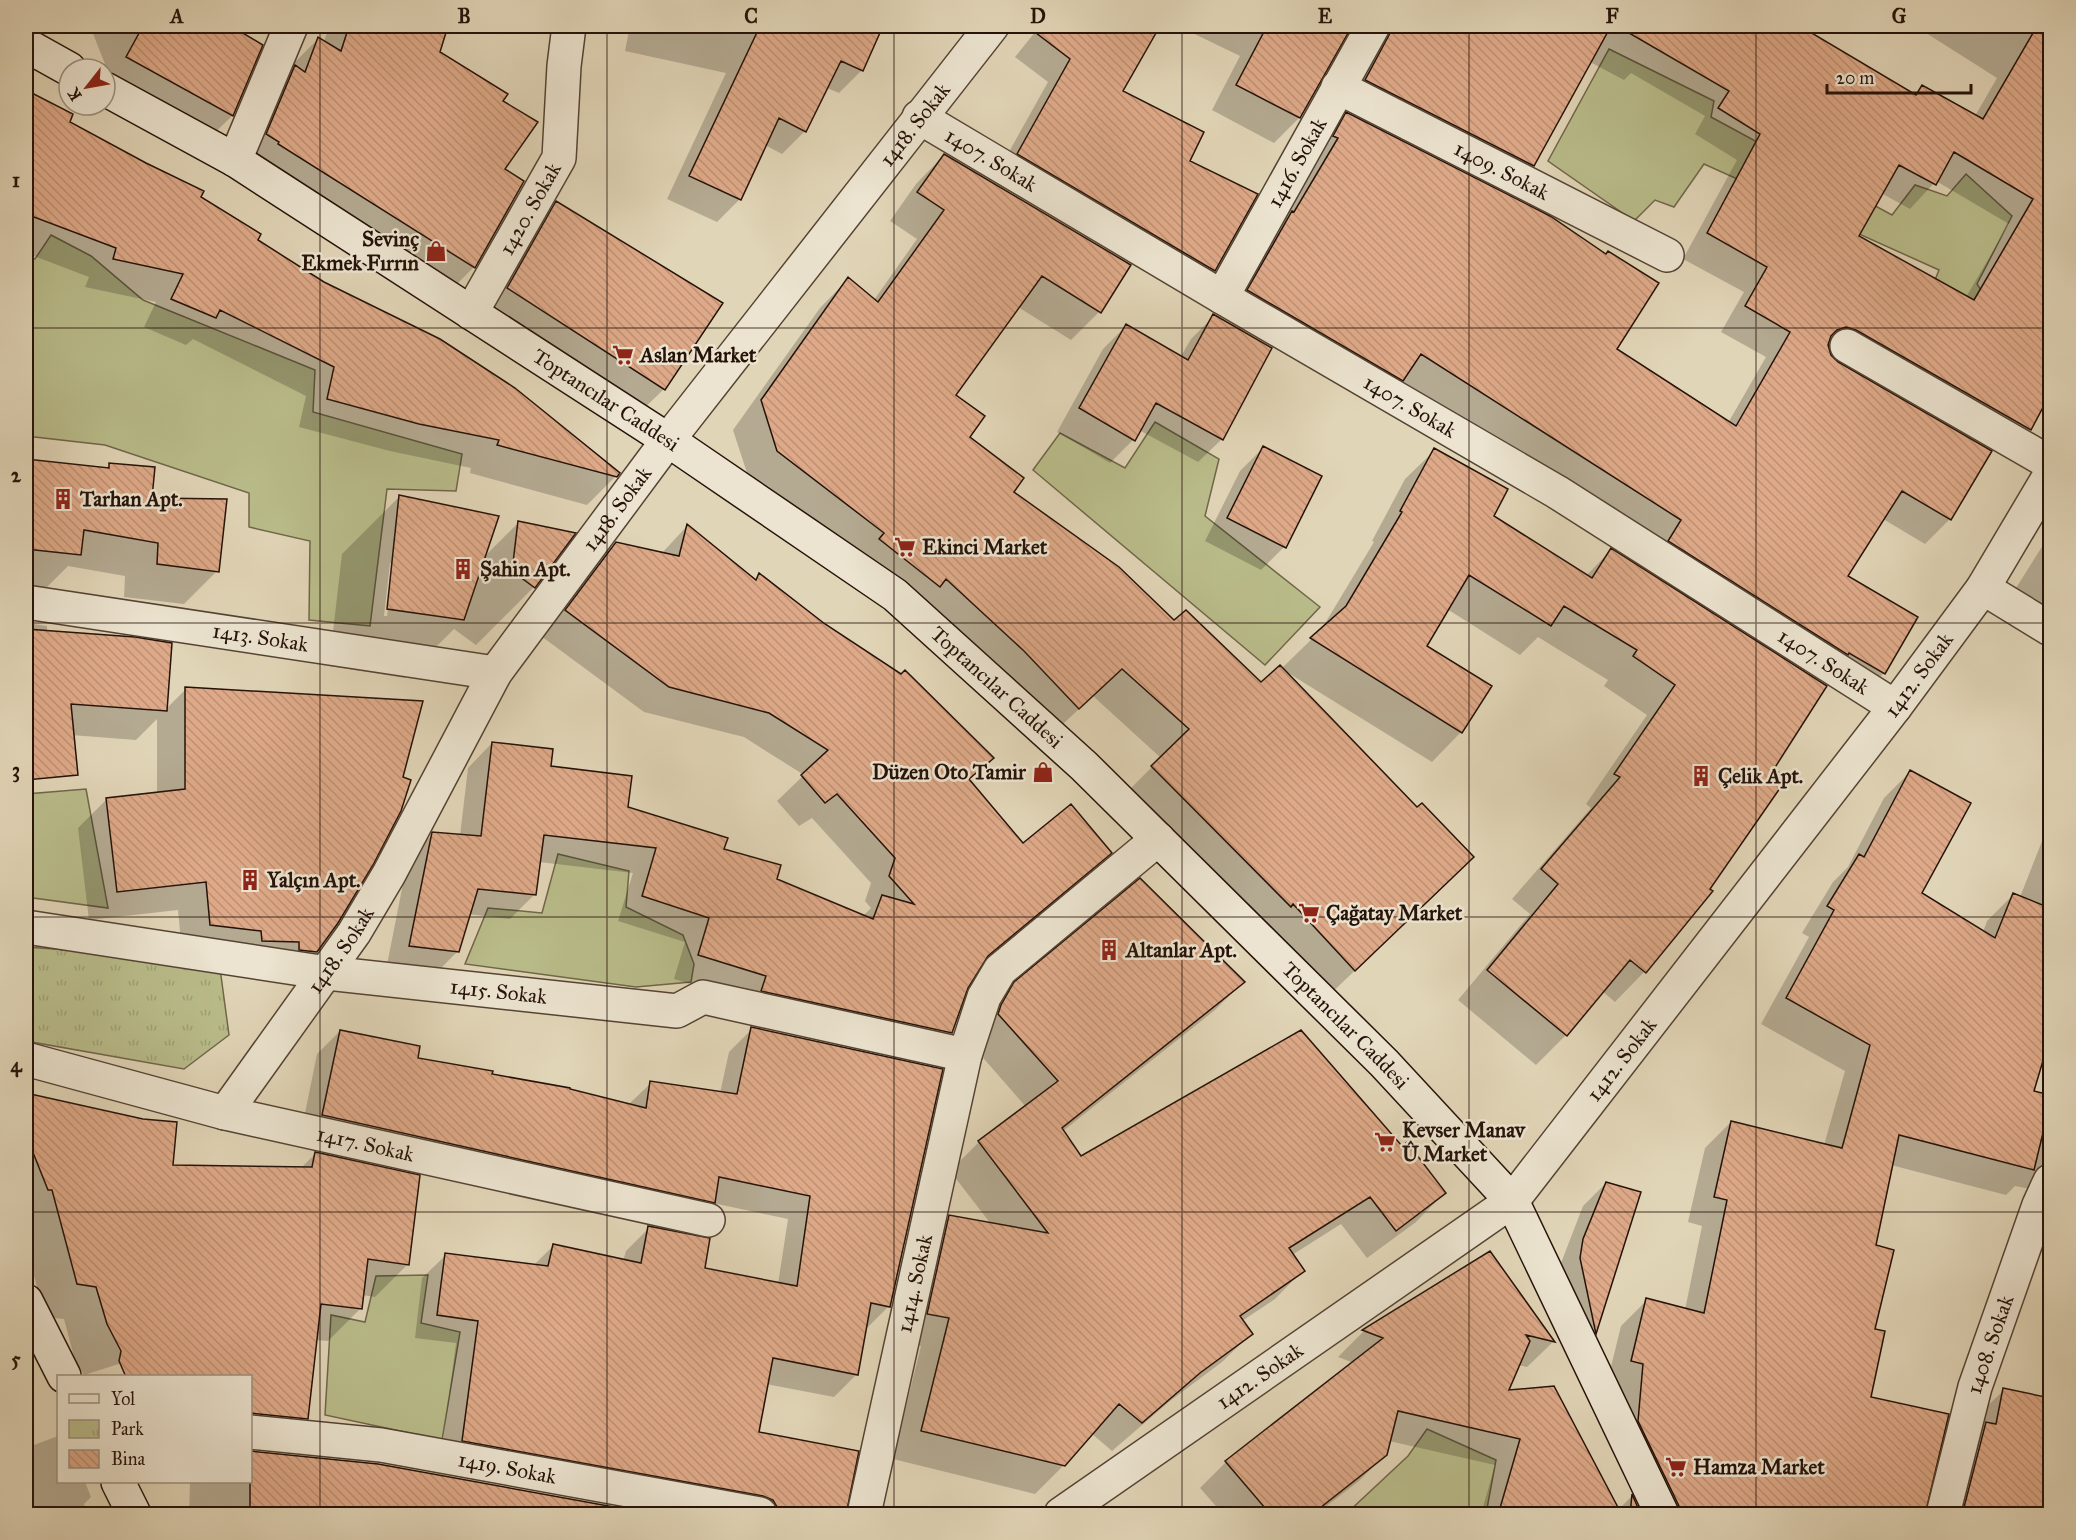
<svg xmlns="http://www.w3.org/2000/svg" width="2076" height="1540" font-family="'IM FELL Great Primer',serif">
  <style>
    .green { fill: #b9bc8a; stroke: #6f674a; stroke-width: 1.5 }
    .park { fill: url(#park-tufts); stroke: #6f674a; stroke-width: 1.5 }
    .shadow { fill: #0003; fill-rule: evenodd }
    .building { fill: url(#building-back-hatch); stroke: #251209; stroke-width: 1.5; fill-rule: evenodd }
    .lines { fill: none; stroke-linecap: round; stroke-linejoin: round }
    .street-casing { stroke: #544334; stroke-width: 36 }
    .secondary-casing { stroke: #251209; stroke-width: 36 }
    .street { stroke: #ece4d0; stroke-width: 33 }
    .secondary { stroke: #ece4d0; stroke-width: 33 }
    .grid { fill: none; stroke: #251209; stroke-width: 1.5; stroke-opacity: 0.55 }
    .labels { text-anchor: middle; stroke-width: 5; stroke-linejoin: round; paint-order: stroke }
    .street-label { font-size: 21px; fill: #251209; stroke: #ece4d0 }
    .poi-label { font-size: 21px; font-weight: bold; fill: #251209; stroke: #ece4d0; text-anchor: start }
    .neatline { fill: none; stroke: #251209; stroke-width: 2 }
    .grid-label { font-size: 20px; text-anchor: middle; font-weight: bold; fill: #251209 }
  </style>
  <defs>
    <pattern id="park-tufts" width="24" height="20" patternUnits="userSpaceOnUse" patternTransform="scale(1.5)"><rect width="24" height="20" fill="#b9bc8a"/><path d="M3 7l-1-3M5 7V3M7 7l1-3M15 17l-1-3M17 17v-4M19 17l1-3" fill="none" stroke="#9fa176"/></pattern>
    <pattern id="building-back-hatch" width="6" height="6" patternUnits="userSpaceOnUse" patternTransform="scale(1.5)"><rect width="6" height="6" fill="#dea988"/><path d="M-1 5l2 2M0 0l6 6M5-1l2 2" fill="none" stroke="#be9074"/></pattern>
  </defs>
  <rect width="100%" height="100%" fill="#e1d5b7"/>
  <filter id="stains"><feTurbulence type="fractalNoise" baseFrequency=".00333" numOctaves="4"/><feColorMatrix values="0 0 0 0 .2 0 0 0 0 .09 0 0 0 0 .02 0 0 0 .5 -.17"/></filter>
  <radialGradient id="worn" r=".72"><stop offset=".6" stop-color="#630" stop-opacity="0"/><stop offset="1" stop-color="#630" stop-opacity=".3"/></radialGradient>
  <path class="green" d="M1609 49 1714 101 1711 117 1892 215 1915 185 1947 196 1966 174 2012 216 1977 284 1985 296 1961 334 1923 310 1939 270 1704 164 1674 207 1655 200 1634 221 1548 161Z
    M51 235 91 256 143 300 315 370 313 412 462 454 456 491 387 489 370 626 309 620 310 541 249 527V493L105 445 26 436V257L35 259Z
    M1155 422 1219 459 1205 516 1320 607 1265 665 1033 470 1060 433 1125 468Z
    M86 789 108 908 26 897V794Z
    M558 854 629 871 626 907 683 935 694 964 691 982 636 987 465 964 488 908 542 913Z
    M428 1275 421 1323 460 1332 442 1440 325 1415 331 1315 365 1322 376 1276Z
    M1427 1429 1496 1460 1486 1514H1346L1408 1456Z"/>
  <path class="park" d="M26 947 219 961 229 1035 184 1069 26 1041Z"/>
  <path class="shadow" d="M90 26H228L261 46 232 116 192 155 105 105V69H103L105 64Z
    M329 26H447L439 53 503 170 474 267 444 297 237 164 289 68 318 39 322 48Z
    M630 26H882L862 70 839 93 827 88 805 131 782 154 765 145 740 199 717 222 667 199 726 73 625 51Z
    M1040 26H1158L1121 92 1188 162 1214 270 1191 293 995 177 1048 82 1015 57Z
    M1178 26H1741L1757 35 1766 26H1796L1913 96 1922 87 1975 116 1997 78 1915 26H2050V391L2030 429 2005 454 1826 351 1950 519 1925 544 1883 519 1846 576 1884 673 1859 698 1657 545 1223 315 1322 139 1347 114 1615 350 1728 423 1766 357 1721 332 1744 292 1683 259 1737 160 1695 134 1705 116 1631 73 1624 80 1590 62 1533 165 1508 190 1341 105 1356 34 1347 32 1299 118 1274 143 1212 110 1240 56ZM1936 181 2009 224 1966 297 1857 237 1881 193 1910 209Z
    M26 92 71 115 68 122 199 197 256 240 616 476 587 505 470 473 471 468 390 451 299 427 306 396 193 339 186 345 144 327 156 302 85 287 89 277 26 253Z
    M944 155 1099 312 1071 340 1018 307 954 395 967 437 1012 492 1174 622 1261 684 1282 668 1321 630 1374 542 1372 541 1405 479 1435 450 1492 517 1586 576 1611 550 1772 769 1708 889 1710 891 1644 972 1615 1002 1602 991 1566 1035 1536 1065 1458 1000 1530 914 1512 899 1591 808 1586 804 1647 715 1604 686 1608 680 1538 637 1520 655 1447 609 1425 647 1461 732 1432 762 1285 671 1444 886 1326 998 1124 795 1161 758 1093 696 1050 736 749 479 733 430 820 308 848 279 874 300 917 239 890 221 916 184Z
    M557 202 664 389 630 422 474 322 523 236Z
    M1214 316 1222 439 1198 462 1139 430 1133 440 1110 463 1057 432 1103 349 1126 326 1180 358 1191 339Z
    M1263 448 1284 547 1261 570 1205 541 1240 471Z
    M26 461 105 469 110 465 150 500 217 571 184 604 124 597 125 576 68 566 46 588 26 586Z
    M400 496 484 557 519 522 573 534 534 587 476 645 454 629 405 678 329 666 342 554ZM390 563H393L387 616H384Z
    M687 526 754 581 760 575 991 758 968 781 1023 845 1110 853 1085 877 981 964 966 987 951 1032 926 1057 674 979 685 942 618 921 633 873 539 862 535 894 510 919 468 914 458 951 433 976 386 970 408 858 433 834 460 836 468 768 492 743 549 767 626 808 722 850 775 880 863 916 871 908 865 901 871 883 812 818 799 826 777 801 804 775 744 737 644 712 541 636 591 568 616 543 662 553Z
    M2050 534V610L2016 588Z
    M26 623 47 626V632L166 709 186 689 316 952 287 980 182 953 178 910 89 920 78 828 106 800 157 794V719L136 740 58 734 42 750 26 749Z
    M1910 772 1920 893 1983 932 1987 921 2013 895 2020 897 2050 821V1032L2032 1092 2050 1097V1198L2031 1189 2015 1186 2006 1195 1891 1165 1874 1246 1873 1330 1869 1398 1923 1514H1645L1606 1387 1621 1326 1647 1300 1685 1310 1702 1226 1688 1222 1705 1148 1731 1122 1824 1145 1845 1071 1761 1024 1809 937 1802 933 1833 882 1848 867 1884 798Z
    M1243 982 1215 1010 1063 1131 1081 1158 1402 1148 1444 1193 1416 1222 1367 1258 1341 1224 1292 1255 1303 1270 1275 1299 1242 1321 1251 1334 1222 1362 1170 1401 1112 1451 1091 1433 1064 1465 1035 1494 893 1459 921 1346 900 1342 921 1245 949 1217 991 1224 950 1171 979 1142 1026 1107 970 1043 986 1013 1015 983Z
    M752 1029 889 1306 866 1329 857 1374 834 1397 766 1384 757 1433 839 1514H722L440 1463 456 1343 415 1338 422 1278 446 1255 534 1265 553 1246 623 1261 626 1251 649 1228 704 1270 778 1284 788 1219 713 1203 691 1226 300 1138 317 1054 340 1031 416 1059 628 1105 651 1083 720 1093 729 1052Z
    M26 1094 143 1120 171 1167 301 1168 315 1154 408 1264 375 1297 362 1295 361 1308 328 1341 316 1340 306 1418 274 1451 250 1449V1376L207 1336 84 1375 74 1357 64 1319 45 1317 26 1245Z
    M1606 1183 1639 1193 1595 1333 1573 1354 1558 1282 1561 1263 1583 1206Z
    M1490 1253 1553 1342 1527 1367 1518 1365 1507 1392 1618 1510 1631 1497 1640 1514H1481L1495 1465 1389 1441 1386 1454 1359 1481 1316 1514H1223L1200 1488 1226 1462 1354 1363 1338 1357 1363 1332Z
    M2004 1390 2050 1400V1514H1944L1977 1416Z
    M58 1436V1482H85L91 1497 84 1504 88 1514H26V1448Z
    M190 1482H250L650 1514H189Z"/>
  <path class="building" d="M143 26H231L263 45 233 116 126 57Z
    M349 26H448L440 52 508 94 503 101 538 122 505 169 524 181 475 268 278 144 279 142 266 134 295 65 305 72 318 37 341 51Z
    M760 26H883L863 71 841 61 806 132 779 118 741 200 689 176Z
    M1027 26H1160L1123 91 1204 132 1190 161 1258 194 1215 271 1017 154 1070 59Z
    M1267 26H1352L1300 118 1236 85Z
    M1392 26H1611L1534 166 1365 80 1389 35Z
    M1617 26H1800L1916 95 1922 85 1983 119 2037 26H2050V394L2031 430 1856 330 1846 327 1837 330 1831 336 1828 345 1831 355 1838 362 1992 451 1951 520 1902 491 1848 576 1918 617 1885 674 1849 653 1848 655 1668 541 1681 520 1421 354 1403 381 1247 290 1292 211 1294 212 1338 138 1333 136 1346 112 1550 216 1606 254 1608 251 1659 283 1617 349 1736 426 1790 332 1745 306 1767 267 1707 233 1760 134 1718 108 1729 91ZM1954 152 2033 199 1974 300 1859 236 1899 165 1936 185Z
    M26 90 73 114 70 122 146 163 204 191 201 197 261 234 258 240 324 282 440 339 515 388 620 473 617 477 497 445 499 440 419 424 327 399 334 367 220 310 216 318 171 299 183 274 113 259 116 248 26 214Z
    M944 154 1131 265 1101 313 1042 276 956 395 985 416 970 437 1024 478 1014 492 1119 567 1174 620 1186 610 1261 682 1280 665 1417 807 1422 803 1474 857 1355 971 1293 904 1291 907 1151 766 1189 729 1122 669 1079 709 1024 651 946 579 940 587 879 539 884 533 777 451 761 400 848 277 878 302 944 210 917 192Z
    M556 201 723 303 665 390 507 288Z
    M1213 314 1272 348 1223 440 1156 403 1135 441 1079 408 1126 324 1188 360Z
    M1263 446 1322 476 1286 548 1227 518Z
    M1434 448 1508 489 1494 516 1592 578 1611 548 1827 686 1774 769 1787 778 1710 889 1713 891 1646 973 1630 960 1567 1036 1487 970 1558 884 1541 869 1620 777 1614 774 1675 685 1633 656 1637 650 1564 606 1551 626 1469 575 1427 646 1492 686 1462 733 1310 638 1346 606 1402 512 1400 511Z
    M26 459 109 468V463L155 467 152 498 227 499 219 572 157 564 158 543 84 530 81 555 26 549Z
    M399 495 499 516 464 620 387 609Z
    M518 521 576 533 535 588 512 571Z
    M687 524 756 580 759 573 825 624 901 674 905 670 994 758 969 779 1023 843 1071 804 1112 853 988 956 968 988 952 1033 761 991 766 976 698 955 709 918 642 896 656 848 544 835 536 895 478 889 459 952 409 946 432 832 481 836 492 742 553 749 551 766 632 776 628 807 728 838 724 849 781 865 777 879 873 919 882 895 914 904 889 876 895 858 837 794 825 803 801 775 828 750 769 713 669 687 565 610 616 542 679 556Z
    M26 629 135 637 172 643 167 711 71 704 78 775 26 780Z
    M185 687 423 701 403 777 411 780 401 811 373 865 338 923 317 952 299 950V942L262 941 261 931 210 925 206 882 117 892 106 798 185 789Z
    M1910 770 1971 803 1922 893 1995 938 2013 893 2050 908V1037L2034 1091 2050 1095V1104L2034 1170 1899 1135 1876 1245 1894 1250 1875 1329 1885 1331 1871 1397 1949 1414 1925 1515H1681L1679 1506 1638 1421 1643 1364 1631 1361 1646 1298 1704 1313 1727 1200 1714 1197 1731 1121 1842 1148 1870 1045 1786 998 1834 910 1827 906 1859 854 1864 857Z
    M1140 878 1245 982 1062 1128 1081 1156 1301 1030 1402 1146 1407 1142 1446 1193 1396 1231 1370 1197 1289 1248 1305 1271 1240 1316 1253 1334 1200 1373 1142 1423 1119 1404 1065 1466 921 1431 949 1318 927 1314 949 1215 1048 1233 978 1141 1058 1081 998 1014 1001 1005 1014 982Z
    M751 1027 943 1069 890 1307 871 1303 858 1375 773 1358 759 1432 859 1451 846 1515H778L777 1507 773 1500 763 1496 462 1441 478 1321 437 1315 445 1253 548 1266 553 1244 641 1263 648 1226 710 1238 705 1268 797 1286 810 1196 719 1177 715 1203 322 1115 340 1030 420 1046 418 1058 493 1071 492 1074 570 1088V1089L646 1108 650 1081 737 1094Z
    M26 1093 143 1119 177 1122 173 1165 312 1167 315 1152 420 1175 409 1265 368 1259 362 1309 321 1304 308 1419 250 1413V1377H126L119 1361 121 1351 107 1324 96 1287 77 1284 52 1190H48L26 1135Z
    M1606 1182 1641 1192 1596 1334 1580 1258 1583 1239Z
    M1490 1251 1555 1342 1526 1335 1530 1341 1509 1390 1554 1386 1622 1515H1498L1520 1439 1398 1411 1387 1455 1311 1515H1271L1225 1461 1383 1338 1362 1330Z
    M2003 1388 2050 1398V1515H1962L1986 1422 1996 1424Z
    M250 1451 378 1464 658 1515H250Z
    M1632 1494 1641 1515H1630Z"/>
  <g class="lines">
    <defs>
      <g id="street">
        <path id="s1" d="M1338 87 1667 255"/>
        <path id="s2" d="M919 117 1222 297 1557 492 1895 707"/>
        <path d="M235 160 291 26"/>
        <path id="s3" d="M1222 297 1373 26"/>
        <path id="s4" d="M471 313 559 158 564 66 569 26"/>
        <path d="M1847 346 2050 463"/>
        <path d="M1983 588 2050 629"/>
        <path id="s5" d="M26 602 495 673"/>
        <path id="s6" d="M26 927 327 973 677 1011 703 997 965 1055"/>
        <path id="s7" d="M26 1059 225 1113 708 1220"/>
        <path id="s8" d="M225 1113 354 933 389 874 495 673 668 440 992 26"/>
        <path id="s9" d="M250 1432 381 1445 760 1514"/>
        <path id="s10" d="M864 1514 965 1055 984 997 1000 970 1158 839"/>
        <path id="s11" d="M1061 1514 1512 1201 1895 707 1983 588 2050 475"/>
        <path id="s12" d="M1943 1514 1975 1387 2039 1205 2050 1181"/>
      </g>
      <g id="secondary">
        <path d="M26 45 69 69"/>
        <path id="s13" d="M105 89 235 160 668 440 895 595 1084 766 1384 1063 1512 1201 1662 1514"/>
        <path d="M26 1301 64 1376"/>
        <path d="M118 1482 134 1514"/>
      </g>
    </defs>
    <use href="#street" class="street-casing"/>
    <use href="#secondary" class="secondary-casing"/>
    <use href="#street" class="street"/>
    <use href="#secondary" class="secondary"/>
  </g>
  <path class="grid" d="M320 26V1514M607 26V1514M894 26V1514M1182 26V1514M1469 26V1514M1756 26V1514M26 328H2050M26 623H2050M26 917H2050M26 1212H2050"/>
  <defs>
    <symbol id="shop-bare" viewBox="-9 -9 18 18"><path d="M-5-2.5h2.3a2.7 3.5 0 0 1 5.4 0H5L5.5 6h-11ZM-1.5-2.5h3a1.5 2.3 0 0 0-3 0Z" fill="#8f2418" stroke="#ece4d0" stroke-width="2.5" paint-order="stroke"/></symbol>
    <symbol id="supermarket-bare" viewBox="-9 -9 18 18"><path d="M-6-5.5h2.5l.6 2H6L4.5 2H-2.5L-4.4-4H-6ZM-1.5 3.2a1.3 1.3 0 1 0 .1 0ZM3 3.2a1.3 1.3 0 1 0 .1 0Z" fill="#8f2418" stroke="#ece4d0" stroke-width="2.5" paint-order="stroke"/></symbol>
    <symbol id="building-bare" viewBox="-9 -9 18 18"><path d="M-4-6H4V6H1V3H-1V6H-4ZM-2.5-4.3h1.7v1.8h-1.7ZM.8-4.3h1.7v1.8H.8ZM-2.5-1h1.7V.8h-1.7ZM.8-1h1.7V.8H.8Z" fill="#8f2418" stroke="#ece4d0" stroke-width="2.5" paint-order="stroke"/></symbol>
  </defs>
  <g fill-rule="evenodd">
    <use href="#shop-bare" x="421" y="236" width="30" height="30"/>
    <use href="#supermarket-bare" x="608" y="340" width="30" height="30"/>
    <use href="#building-bare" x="48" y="484" width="30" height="30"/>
    <use href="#supermarket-bare" x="890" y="532" width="30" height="30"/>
    <use href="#building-bare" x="448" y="554" width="30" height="30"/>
    <use href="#shop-bare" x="1028" y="757" width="30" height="30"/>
    <use href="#building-bare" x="1686" y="761" width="30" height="30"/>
    <use href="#building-bare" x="235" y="865" width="30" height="30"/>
    <use href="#supermarket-bare" x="1294" y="898" width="30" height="30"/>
    <use href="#building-bare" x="1094" y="935" width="30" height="30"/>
    <use href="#supermarket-bare" x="1370" y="1127" width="30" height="30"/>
    <use href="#supermarket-bare" x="1661" y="1452" width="30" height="30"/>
  </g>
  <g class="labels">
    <g class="street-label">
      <text dy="7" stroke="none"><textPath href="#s8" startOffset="1208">1418. Sokak</textPath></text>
      <text dy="7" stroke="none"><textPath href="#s2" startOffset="84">1407. Sokak</textPath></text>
      <text dy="7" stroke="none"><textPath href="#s3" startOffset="154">1416. Sokak</textPath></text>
      <text dy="7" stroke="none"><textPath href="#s1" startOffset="184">1409. Sokak</textPath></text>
      <text dy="7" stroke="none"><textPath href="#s4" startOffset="120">1420. Sokak</textPath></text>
      <text dy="7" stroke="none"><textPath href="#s13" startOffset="590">Toptancılar Caddesi</textPath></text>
      <text dy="7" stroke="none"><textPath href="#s2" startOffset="570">1407. Sokak</textPath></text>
      <text dy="7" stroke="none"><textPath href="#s8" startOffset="722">1418. Sokak</textPath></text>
      <text dy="7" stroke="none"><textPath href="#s5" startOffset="237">1413. Sokak</textPath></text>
      <text dy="7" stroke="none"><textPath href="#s2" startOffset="1056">1407. Sokak</textPath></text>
      <text dy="7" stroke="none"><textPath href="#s11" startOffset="1214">1412. Sokak</textPath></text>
      <text dy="7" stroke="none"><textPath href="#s13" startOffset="1076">Toptancılar Caddesi</textPath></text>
      <text dy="7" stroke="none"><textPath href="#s8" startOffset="200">1418. Sokak</textPath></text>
      <text dy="7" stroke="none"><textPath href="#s6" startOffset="477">1415. Sokak</textPath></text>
      <text dy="7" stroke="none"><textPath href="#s13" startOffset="1562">Toptancılar Caddesi</textPath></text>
      <text dy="7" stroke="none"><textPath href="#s11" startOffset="728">1412. Sokak</textPath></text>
      <text dy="7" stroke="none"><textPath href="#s7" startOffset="350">1417. Sokak</textPath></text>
      <text dy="7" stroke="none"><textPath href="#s10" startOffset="236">1414. Sokak</textPath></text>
      <text dy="7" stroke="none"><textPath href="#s12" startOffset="176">1408. Sokak</textPath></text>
      <text dy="7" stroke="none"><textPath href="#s11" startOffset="242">1412. Sokak</textPath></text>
      <text dy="7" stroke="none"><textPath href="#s9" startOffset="260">1419. Sokak</textPath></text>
    </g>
    <g class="poi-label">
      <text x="419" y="246" text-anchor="end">Sevinç<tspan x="419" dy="24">Ekmek Fırrın</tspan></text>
      <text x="640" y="362">Aslan Market</text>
      <text x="80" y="506">Tarhan Apt.</text>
      <text x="922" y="554">Ekinci Market</text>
      <text x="480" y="576">Şahin Apt.</text>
      <text x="1026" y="779" text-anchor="end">Düzen Oto Tamir</text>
      <text x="1718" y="783">Çelik Apt.</text>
      <text x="267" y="887">Yalçın Apt.</text>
      <text x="1326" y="920">Çağatay Market</text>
      <text x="1126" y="957">Altanlar Apt.</text>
      <text x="1402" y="1137">Kevser Manav<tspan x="1402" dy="24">Û Market</tspan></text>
      <text x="1693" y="1474">Hamza Market</text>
    </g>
  </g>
  <rect width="2076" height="1540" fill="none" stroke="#e1d5b7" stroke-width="66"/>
  <rect x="57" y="1375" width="195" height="108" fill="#ece4d0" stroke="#9c9080" stroke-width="1.5"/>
  <rect x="69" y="1394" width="30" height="9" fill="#ece4d0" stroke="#9c9080" stroke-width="1.5"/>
  <text x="111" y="1405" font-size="18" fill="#251209">Yol</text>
  <rect x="69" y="1420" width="30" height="18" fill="url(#park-tufts)" stroke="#9c9080" stroke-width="1.5"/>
  <text x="111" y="1435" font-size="18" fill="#251209">Park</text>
  <rect x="69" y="1450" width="30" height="18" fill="url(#building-back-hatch)" stroke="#9c9080" stroke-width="1.5"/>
  <text x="111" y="1465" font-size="18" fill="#251209">Bina</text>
  <g transform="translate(87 87) rotate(239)"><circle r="28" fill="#ece4d0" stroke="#9c9080" stroke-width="1.5"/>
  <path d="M0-4.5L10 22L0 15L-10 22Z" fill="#8f2418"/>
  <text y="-9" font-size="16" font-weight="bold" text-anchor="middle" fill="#251209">K</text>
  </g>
  <path d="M1827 84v9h144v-9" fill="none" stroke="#251209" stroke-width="3"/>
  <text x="1836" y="84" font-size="18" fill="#251209" stroke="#ece4d0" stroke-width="4.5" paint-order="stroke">20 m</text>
  <rect x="33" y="33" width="2010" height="1474" class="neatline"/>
  <g class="grid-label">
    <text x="177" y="23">A</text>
    <text x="464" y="23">B</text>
    <text x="751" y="23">C</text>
    <text x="1038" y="23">D</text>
    <text x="1325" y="23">E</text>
    <text x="1612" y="23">F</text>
    <text x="1899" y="23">G</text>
    <text x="16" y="187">1</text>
    <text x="16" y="482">2</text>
    <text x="16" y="777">3</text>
    <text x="16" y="1072">4</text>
    <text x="16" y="1366">5</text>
  </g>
  <rect width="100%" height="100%" filter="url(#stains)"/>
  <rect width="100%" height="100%" fill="url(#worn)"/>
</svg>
